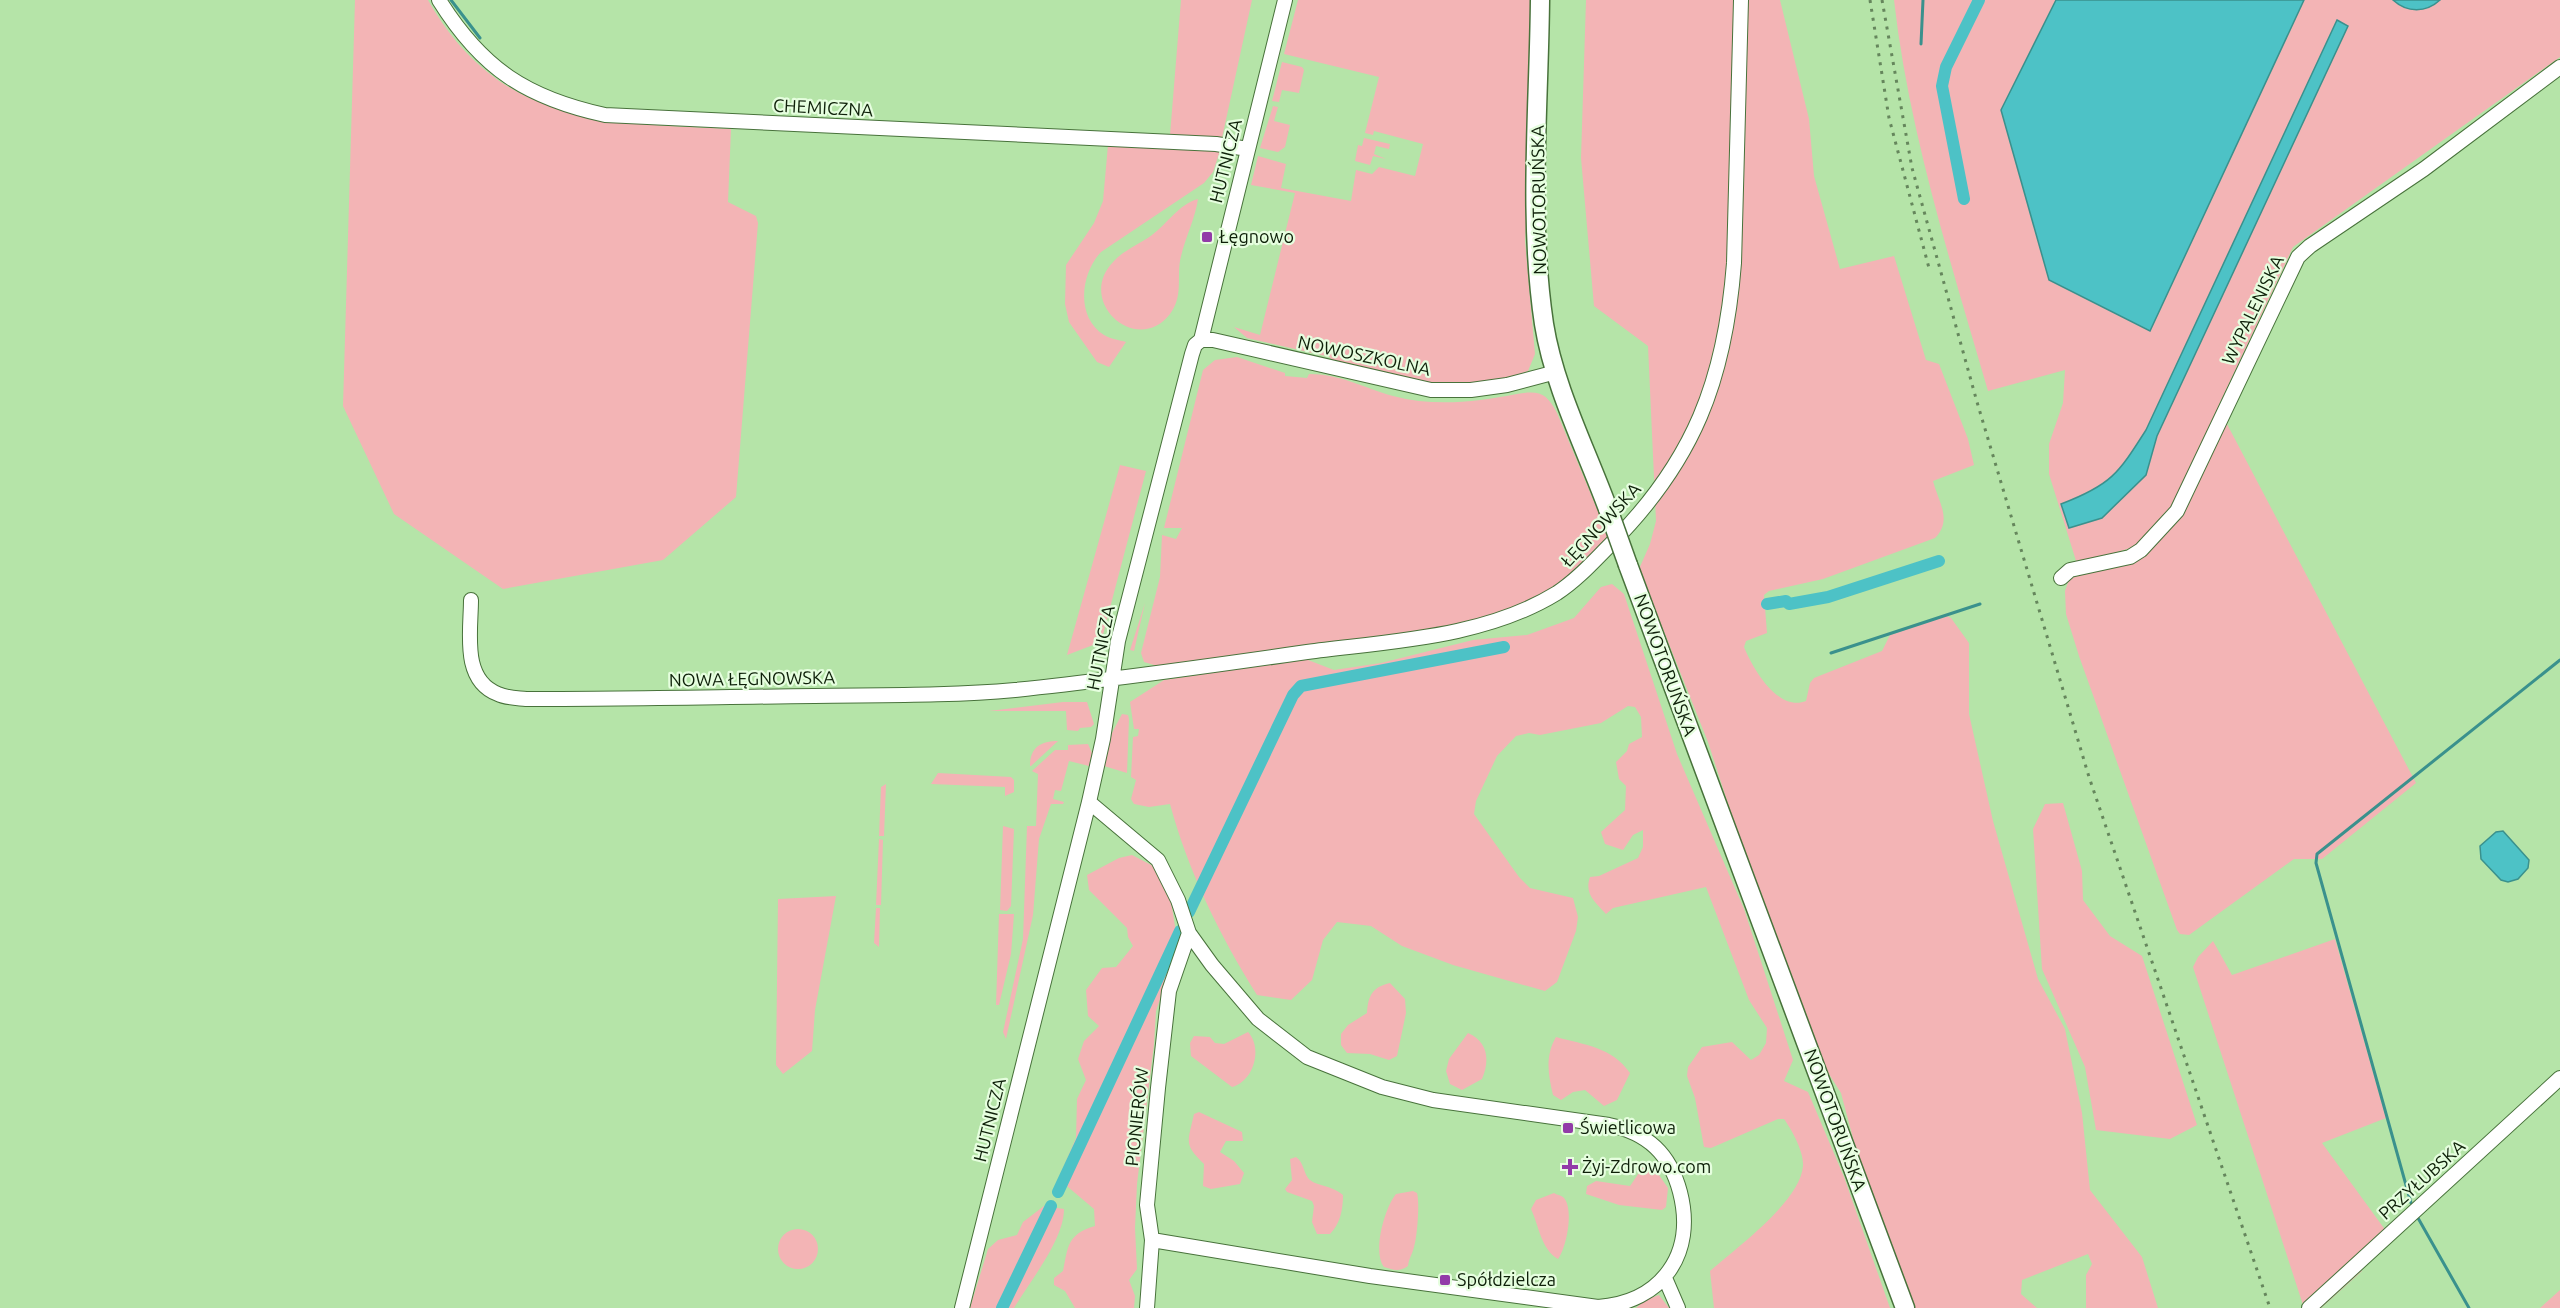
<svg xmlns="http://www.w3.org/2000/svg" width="2560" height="1308" font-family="Ubuntu,sans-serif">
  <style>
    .green { fill: #f3b4b5 }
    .water { fill: #4dc2c6; stroke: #3a918d; stroke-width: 1.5 }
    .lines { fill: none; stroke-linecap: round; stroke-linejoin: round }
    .stream { stroke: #3a918d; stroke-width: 3 }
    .canal { stroke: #4dc2c6; stroke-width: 12 }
    .minor-casing { stroke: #48723b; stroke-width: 16 }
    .major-casing { stroke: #48723b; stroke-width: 21 }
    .minor { stroke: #fff; stroke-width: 14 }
    .major { stroke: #fff; stroke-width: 18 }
    .rail { stroke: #65865c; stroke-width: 3; stroke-dasharray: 3 6; stroke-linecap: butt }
    .major-bridge-casing { stroke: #48723b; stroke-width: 21; stroke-linecap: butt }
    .major-bridge { stroke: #fff; stroke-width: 18 }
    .poi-dot { fill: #923ba8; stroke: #e6fedf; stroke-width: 2 }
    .labels { text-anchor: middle; stroke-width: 4.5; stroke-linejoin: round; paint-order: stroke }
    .street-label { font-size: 18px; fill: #0e2009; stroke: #e6fedf }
    .poi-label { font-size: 18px; fill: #0e2009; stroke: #e6fedf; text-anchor: start }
  </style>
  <rect width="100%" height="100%" fill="#b5e4a8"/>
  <path class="green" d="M355 0H428C499 125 604 123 731 129L728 202 756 216 758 223 736 497 663 560 503 589 394 514 343 406Z
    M1181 0H1252L1222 138 1170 135Z
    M1298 0H1531L1530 151 1525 241 1535 354 1528 371C1464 398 1397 377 1332 362L1330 357 1247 338 1234 327 1260 335 1295 193 1251 185 1258 156 1286 164 1281 188 1351 201 1356 170 1372 174 1379 167 1415 176 1423 144 1374 131 1373 135 1365 133 1379 77 1284 54Z
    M1586 0H1780L1809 119 1814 176 1840 269 1894 256 1926 360 1939 364 1968 439 1974 465 1933 481C1938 501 1953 520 1935 538L1823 579 1769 591 1764 595 1767 633 1746 641 1744 647C1753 669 1778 712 1806 701L1810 683 1814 678 1882 651 1890 635 1947 616 1951 618 1969 643V714L1993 821 2038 979 2065 1029 2082 1113 2090 1190 2142 1257 2158 1308H2086V1275L2092 1264 2088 1254 2022 1280 2021 1294 2037 1308H1915L1862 1172 1841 1093 1815 1052 1754 884 1708 742 1639 569 1650 544 1656 521 1648 346 1594 306 1581 158Z
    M1894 0H2560V57L2293 247 2218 407 2416 783 2322 859H2294L2189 935 2180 934 2177 930 2079 656 2066 614 2065 591 2070 577 2157 541 2145 535 2134 547 2077 564 2049 474V444L2063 403 2065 370 1988 391C1951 263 1909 133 1894 0Z
    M1282 62 1302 67 1304 70 1299 93 1282 90 1279 102 1272 101Z
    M1273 106 1278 107 1274 121 1290 125 1285 147 1278 152 1260 148Z
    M1364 138 1390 144 1389 149 1376 146 1374 154 1386 159 1373 156 1370 165 1355 161 1358 145 1362 146Z
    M1108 145 1220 151 1213 172 1204 183 1101 252C1081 273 1075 317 1104 335 1110 339 1120 340 1126 342L1109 367 1097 362 1069 322 1065 304 1066 265 1094 223 1103 201Z
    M1198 199C1195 220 1184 240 1180 261 1177 279 1183 297 1170 314 1137 357 1074 301 1114 261 1124 250 1140 244 1152 235 1167 224 1179 204 1198 199Z
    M1237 357 1285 373V376L1307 378 1309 374C1340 374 1364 388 1393 396 1435 407 1475 402 1517 394 1539 390 1547 393 1557 413L1610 540C1590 558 1571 578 1548 593 1488 629 1409 635 1342 644 1281 651 1221 659 1161 667L1144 662 1141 653 1160 577 1162 535 1176 539 1182 528H1164L1203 370 1215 360Z
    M1120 465 1146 471 1101 642 1067 655Z
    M1612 584 1624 594 1677 754 1744 909 1793 1060 1784 1081 1808 1092 1844 1177 1890 1308H1714L1710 1271C1736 1248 1800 1202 1803 1166 1804 1152 1792 1130 1784 1119H1778L1711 1148 1704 1147 1695 1098 1687 1076 1688 1067 1702 1047 1732 1042 1751 1060 1759 1055 1766 1043 1767 1028 1749 1000 1706 887 1613 908 1606 914C1595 902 1584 894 1590 877L1599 876 1638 858 1643 847V830L1633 835 1623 850 1605 844 1601 832 1625 810 1626 786 1619 779 1616 762 1627 751 1629 744 1642 737 1641 717 1635 707 1628 706 1601 723 1540 735 1529 733 1516 736 1497 756 1476 801 1474 814 1519 877 1530 888 1573 898 1578 917 1576 931 1557 982 1545 991 1453 965 1402 946 1371 926 1337 922 1323 940 1312 980 1291 1000 1257 995C1220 936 1188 871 1170 804L1149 807 1134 804 1131 799 1136 780 1131 777 1133 737 1138 736 1139 729H1134L1130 702 1164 680 1296 660H1308L1334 670 1381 663 1473 640 1527 635 1574 618 1601 587Z
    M1145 603 1134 651 1130 650Z
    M1063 702H1087L1094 724 1091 727 1080 728 1078 731 1067 730 1066 711H989Z
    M1122 714 1128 715 1129 719 1127 773 1104 766 1112 733Z
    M1058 741 1031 766H1030C1030 748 1040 741 1058 741Z
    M1088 744 1092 753 1089 766 1069 761 1061 791 1055 790 1053 799 1064 802 1063 804H1051L1039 839 1033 915 1006 1039 1003 1032 1023 939 1027 826H1036L1038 774 1032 771 1055 750H1068V745Z
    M938 773 1011 777 1014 780V792L1005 796V787L931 784Z
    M886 784 884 836H879L881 787Z
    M2063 803 2082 871 2083 900 2110 936 2142 956 2197 1125 2170 1139 2096 1130 2085 1067 2042 969 2033 829 2045 804Z
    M1003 826 1014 829 1011 906 1007 911 1000 910Z
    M879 839 883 840 881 905H876Z
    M1132 855 1155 867 1169 889 1178 945 1156 1011 1154 1044 1137 1184 1135 1228 1137 1269 1129 1280 1135 1296 1134 1308H1075L1065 1291 1054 1285V1278L1063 1271C1068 1247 1067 1234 1095 1226L1094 1209 1068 1187 1060 1175 1076 1138 1077 1099 1086 1080 1078 1059 1084 1041 1099 1026 1088 1016 1086 990 1102 968 1116 967 1133 946 1128 937 1127 928 1089 890 1087 875 1119 858Z
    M836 896 815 1010 812 1051 783 1074 776 1065 778 899Z
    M876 908H880L879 947 874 943Z
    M999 914H1014L1011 954 999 1005H996Z
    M2335 939 2386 1118 2322 1143 2386 1231 2357 1259 2362 1271 2321 1308H2304L2193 967 2198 957 2213 941 2232 975Z
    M1390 983 1405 999 1406 1013 1397 1056 1389 1060 1370 1054 1347 1053 1341 1045V1034L1348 1025 1367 1013C1368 995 1373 987 1390 983Z
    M1248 1032C1263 1048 1254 1081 1232 1087L1191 1056 1190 1043 1194 1036 1210 1037 1215 1043 1224 1044Z
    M1468 1033C1488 1042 1490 1060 1482 1079L1462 1090 1450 1084 1446 1071 1449 1059Z
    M1556 1037C1585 1045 1612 1047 1630 1073L1617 1100 1604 1106 1585 1090 1573 1092 1561 1100 1553 1095C1548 1074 1545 1056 1556 1037Z
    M1199 1112 1242 1132 1243 1141H1226L1220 1152 1234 1161 1244 1173 1240 1184 1211 1189 1203 1186 1204 1164C1183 1144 1188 1142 1194 1114Z
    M1296 1157C1304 1163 1303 1171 1308 1178 1314 1186 1332 1185 1343 1195 1343 1210 1340 1224 1330 1234H1317L1312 1222 1314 1206 1312 1201 1287 1192 1285 1189 1292 1180 1290 1159Z
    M1652 1165 1668 1188 1666 1207 1662 1210 1619 1205 1586 1194 1587 1186 1596 1181 1630 1186 1643 1167Z
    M1413 1191 1417 1193C1420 1203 1417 1238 1414 1247 1412 1255 1409 1258 1408 1266 1400 1272 1393 1270 1384 1267 1372 1252 1385 1207 1396 1194Z
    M1554 1193C1557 1195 1560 1195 1563 1197 1575 1208 1566 1249 1558 1259 1541 1249 1539 1226 1531 1209L1536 1200Z
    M1044 1206 1064 1209C1064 1240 1030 1281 1014 1308H970L988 1249 998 1240 1017 1235 1023 1222Z
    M778 1249a20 20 0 1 1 40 0a20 20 0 1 1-40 0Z
    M2560 1290V1308H2540Z
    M1659 1295 1669 1308H1636L1645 1300Z"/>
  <path class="water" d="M2056 0H2304L2150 331 2049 280 2001 110Z
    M2393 0H2440C2426 13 2407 13 2393 0Z
    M2337 20 2348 26 2157 436 2146 475 2102 518 2069 528 2061 504C2111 485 2118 474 2146 430Z
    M2503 831 2529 860 2528 868 2518 879 2508 882 2501 880 2481 859 2480 846 2496 832Z"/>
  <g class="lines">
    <path class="stream" d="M451 0 480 38
      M1921 44 1923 0
      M1831 653 1980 604
      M2411 1203 2316 863 2317 854 2560 660
      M2418 1218 2469 1308"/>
    <path class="canal" d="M1964 199 1942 86 1946 67 1979 0
      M1767 604 1786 601 1789 604 1828 597 1939 561
      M1189 912 1293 695 1301 686 1504 647
      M1058 1192 1180 931
      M1002 1308 1051 1206"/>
    <defs>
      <path id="minor" d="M439 0C482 69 527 98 605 115L1216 144 1248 149
        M1201 340H1213L1431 390H1471L1507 385 1556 372
        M2061 578 2070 570 2130 557 2141 550 2177 511 2298 257 2310 246 2424 169 2560 67
        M471 600C471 631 461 680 498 694 506 698 517 698 526 699 622 699 718 697 814 696 880 695 949 696 1015 690 1113 680 1210 666 1307 652 1390 641 1484 638 1557 593 1577 580 1593 562 1610 545 1694 461 1725 380 1734 263L1741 0
        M1089 802 1158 860 1178 900 1189 933 1212 965 1258 1019 1307 1057 1382 1087 1433 1100 1609 1125C1648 1133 1670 1154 1680 1192 1696 1254 1662 1302 1598 1307L1370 1276 1152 1240
        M1665 1278 1678 1308
        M962 1308 1089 802 1103 739 1118 641 1192 354 1195 345 1201 340 1285 0
        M1147 1308 1152 1240 1147 1205 1158 1088 1169 991 1189 933
        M2309 1308 2560 1078"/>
      <path id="major" d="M1540 0C1539 107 1528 217 1544 324 1554 387 1586 449 1608 509
        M1628 565 1905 1308"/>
    </defs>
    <use href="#minor" class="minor-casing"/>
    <use href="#major" class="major-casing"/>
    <use href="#minor" class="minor"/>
    <use href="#major" class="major"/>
    <path class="rail" d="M1870 0 1889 118 1929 268
      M1882 0 1912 168 1977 402 2089 777 2270 1308"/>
    <defs>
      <path id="major-bridge" d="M1608 509 1628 565"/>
    </defs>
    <use href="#major-bridge" class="major-bridge-casing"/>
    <use href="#major-bridge" class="major-bridge"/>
  </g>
  <g class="poi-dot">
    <rect x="1201" y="231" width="12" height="12" rx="3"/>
    <rect x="1562" y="1122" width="12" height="12" rx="3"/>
    <path d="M1567 1158h6v6h6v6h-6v6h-6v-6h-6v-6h6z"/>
    <rect x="1439" y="1274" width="12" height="12" rx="3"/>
  </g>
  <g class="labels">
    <g class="street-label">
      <text transform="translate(823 108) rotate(3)" y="6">CHEMICZNA</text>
      <text transform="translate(1226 161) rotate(-76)" y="6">HUTNICZA</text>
      <text transform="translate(1539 200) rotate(-91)" y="6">NOWOTORUŃSKA</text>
      <text transform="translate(2253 310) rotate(-64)" y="6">WYPALENISKA</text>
      <text transform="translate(1364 356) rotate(12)" y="6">NOWOSZKOLNA</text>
      <text transform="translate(1601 525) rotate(-47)" y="6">ŁĘGNOWSKA</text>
      <text transform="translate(1101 648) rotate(-79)" y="6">HUTNICZA</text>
      <text transform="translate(1665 665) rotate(70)" y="6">NOWOTORUŃSKA</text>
      <text transform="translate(752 679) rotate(-1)" y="6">NOWA ŁĘGNOWSKA</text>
      <text transform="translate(1137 1117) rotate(-84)" y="6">PIONIERÓW</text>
      <text transform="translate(990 1120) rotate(-76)" y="6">HUTNICZA</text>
      <text transform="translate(1835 1120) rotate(70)" y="6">NOWOTORUŃSKA</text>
      <text transform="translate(2422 1180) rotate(-42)" y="6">PRZYŁUBSKA</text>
    </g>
    <g class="poi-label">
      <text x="1219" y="243">Łęgnowo</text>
      <text x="1580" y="1134">Świetlicowa</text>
      <text x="1582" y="1173">Żyj-Zdrowo.com</text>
      <text x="1457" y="1286">Spółdzielcza</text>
    </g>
  </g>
</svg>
